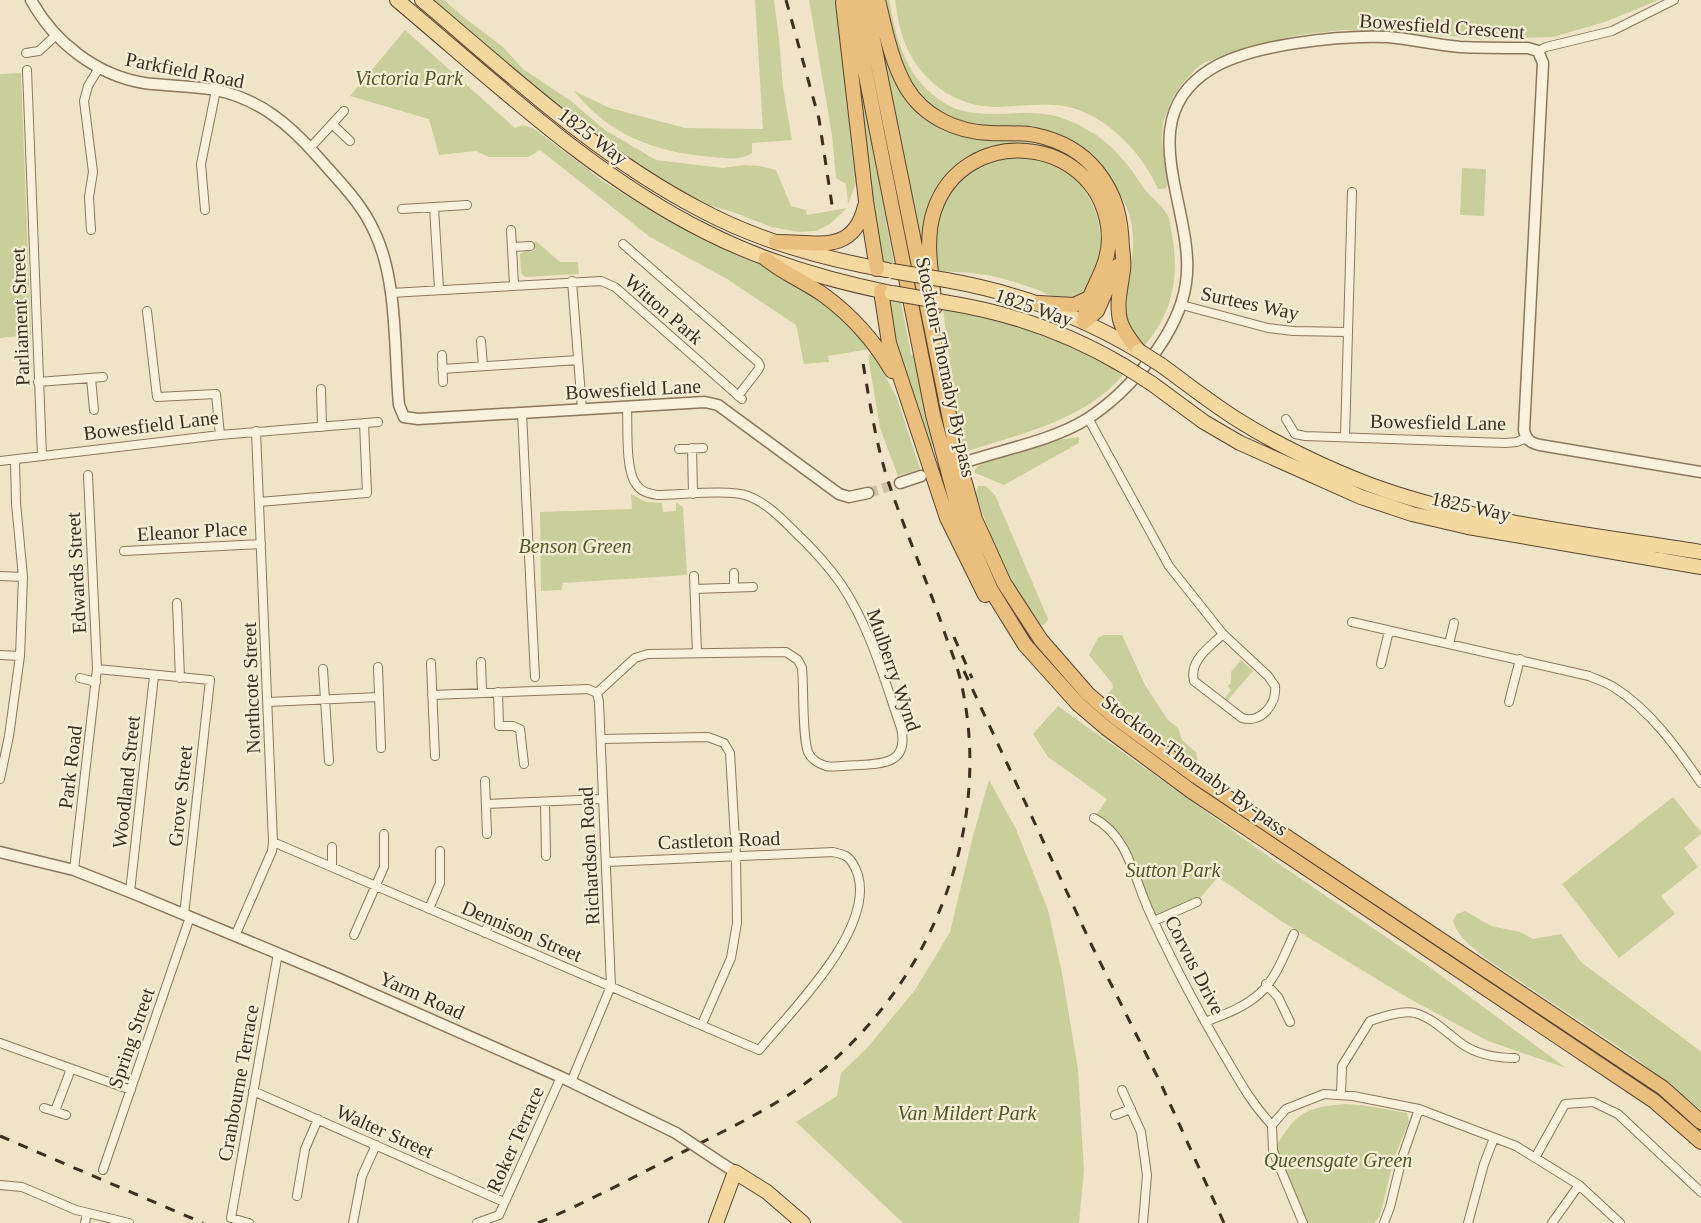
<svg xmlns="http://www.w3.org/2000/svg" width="1701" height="1223" font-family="'Times New Roman',serif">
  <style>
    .green { fill: #c9cf9b }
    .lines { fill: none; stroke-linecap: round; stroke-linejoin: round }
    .tertiary-tunnel { stroke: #ccc0a6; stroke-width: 10; stroke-dasharray: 10 5; stroke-linecap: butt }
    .minor-casing { stroke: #8d765c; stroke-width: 10 }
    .tertiary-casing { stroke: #8d765c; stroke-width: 13 }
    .primary-casing { stroke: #5b4430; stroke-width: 16 }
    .trunk-casing { stroke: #5b4430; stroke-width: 16 }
    .minor { stroke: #faf1dc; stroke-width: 8 }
    .tertiary { stroke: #faf1dc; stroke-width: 10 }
    .primary { stroke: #f3d9a0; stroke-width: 14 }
    .trunk { stroke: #eabe7c; stroke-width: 14 }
    .rail { stroke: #3d2e20; stroke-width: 3; stroke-dasharray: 10 10; stroke-linecap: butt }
    .tertiary-bridge-casing { stroke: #8d765c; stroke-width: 13; stroke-linecap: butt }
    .primary-bridge-casing { stroke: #5b4430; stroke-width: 16; stroke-linecap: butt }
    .tertiary-bridge { stroke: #faf1dc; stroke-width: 10 }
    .primary-bridge { stroke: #f3d9a0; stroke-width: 14 }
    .labels { text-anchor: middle; stroke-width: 4.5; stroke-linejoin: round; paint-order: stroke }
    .street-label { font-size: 20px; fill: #3d2e20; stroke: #f7eed8 }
    .park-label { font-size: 20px; font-style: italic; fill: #4d5a26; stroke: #f7eed8 }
  </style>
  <rect width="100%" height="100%" fill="#f0e4c8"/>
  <path class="green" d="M431 0H444L461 15 503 47 523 69 571 101 605 130 656 160 723 168 743 165 760 166 776 170 791 206 806 210 807 215 847 208 830 224 816 231 798 232 772 227 733 212 704 204 626 159 552 102Z
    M755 0H774L779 38 783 87 792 140 752 143V153C741 161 725 158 712 157 655 152 610 136 574 91L610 108 685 128 763 129Z
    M809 0H836L856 183 848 204 846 184 836 178 832 135Z
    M881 0H889C897 42 906 80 946 104 981 124 1025 105 1062 118 1101 132 1121 153 1143 187 1150 197 1161 204 1167 214 1171 221 1171 232 1173 241 1179 280 1171 316 1144 346L1137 341 1121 314C1131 261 1148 221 1106 177 1099 169 1090 157 1081 151 1074 146 1059 146 1050 144 1008 134 956 131 923 99 899 76 892 32 881 0Z
    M895 0H1659L1605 22 1553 37 1500 39 1344 30 1298 35 1223 55 1200 65 1187 78 1173 97 1163 122 1162 141 1168 184 1165 189H1158C1141 150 1101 109 1057 105 1036 103 1014 107 993 107 948 105 913 74 901 32 898 21 897 10 895 0Z
    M405 30 515 128 522 125 533 128 607 184 663 218 706 241 786 276 839 314 870 349 828 356 829 362 804 364 796 325 727 279 650 237 540 150 528 157H489L476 151 439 155 429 119 350 96Z
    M885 55C888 63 890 74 895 81 901 89 949 131 958 134 982 144 1009 138 1035 144 1097 157 1126 213 1110 272L1112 239 1085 174 1002 146 974 155 947 176 932 199 929 207 923 262 882 56Z
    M856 56 894 264 892 265 877 261Z
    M21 73 31 335 0 338V74Z
    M1008 156C1018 157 1030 156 1040 159 1089 172 1115 231 1092 276 1089 284 1084 295 1076 298 1062 302 1045 292 1032 288 1015 282 997 276 979 274 965 272 952 272 938 271L935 228 938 215 952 187 980 164Z
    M1462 168 1486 169 1484 216 1460 215Z
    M534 242H537L560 262H578L579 274 525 277 521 273 520 254 525 251H534Z
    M889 296 899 299 901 302 911 355H914L933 443 932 449 935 460 896 347Z
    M943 309C961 311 980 313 998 317 1037 325 1091 352 1124 374 1084 421 1022 433 965 452L958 427Z
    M874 355 897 398 920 469 898 476 880 428 868 356Z
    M1079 437V443L1004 485 973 472 985 459 1057 440Z
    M978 486H986L995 495 1048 619 1046 623 1041 626 1027 609 995 548 976 494Z
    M631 494 646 502 662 503 663 512 676 511V502L683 507 687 575 563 583 561 590 541 591 540 512 632 509Z
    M1104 635H1122L1145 685 1168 720 1178 728 1182 740 1196 752 1198 762 1192 763 1130 722 1108 703 1105 696 1113 688 1112 683 1089 655 1098 638Z
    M1241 660 1253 671 1227 701 1224 699 1231 690 1228 686 1231 683V672Z
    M1058 706 1272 859 1424 963 1566 1068 1488 1041 1408 998 1281 921 1218 877 1197 902 1154 921 1121 842 1094 818 1107 799 1048 757 1033 734Z
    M989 780 1016 829 1048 910 1062 973 1078 1070 1084 1170 1079 1223H903L796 1122 837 1096 841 1073 868 1047 915 990 950 932 973 836Z
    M1673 797 1701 832V834L1684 848 1698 867 1661 896 1675 914 1619 958 1562 884Z
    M1465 911 1491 926 1520 932 1533 939 1561 934 1581 962 1699 1050 1701 1052V1110L1634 1057 1485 958C1473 947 1457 937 1453 920L1457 914Z
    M1345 1104 1361 1105 1407 1113 1409 1122 1394 1158 1380 1216 1374 1223H1303L1273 1151C1295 1115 1302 1107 1345 1104Z"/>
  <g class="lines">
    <path class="tertiary-tunnel" d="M868 493 900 483"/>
    <defs>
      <path id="minor" d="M1538 51 1546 47 1612 31 1674 0
        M26 53 39 51 56 35
        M27 70 42 456
        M333 125 350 141
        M310 148 344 111
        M434 207 439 289
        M402 209 467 205
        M205 210 201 164 216 90
        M91 230 89 197 93 172 84 101 88 86 99 68
        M511 230 514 285
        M623 244 758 362 760 366 758 370 738 396
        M512 247 530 246
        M572 281 582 409
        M391 293 601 281 615 287 742 399
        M1182 305 1268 328 1293 331 1348 332
        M147 311 157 397 216 394 220 435
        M481 341 483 366
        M442 355 443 382
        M442 369 578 360
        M91 378 94 410
        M38 382 103 377
        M321 389 322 427
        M522 413 535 677
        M1088 418 1169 566 1223 634 1268 676 1275 686C1277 704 1261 724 1242 718L1194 681C1189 660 1209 648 1223 634
        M1286 419 1295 434 1305 436 1505 443 1517 442 1526 438
        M1345 437 1352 192
        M692 448 693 494
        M679 449 703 448
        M0 461 220 435 378 422
        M259 502 367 493 364 423
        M124 551 261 544
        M734 573V587
        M0 576 23 577
        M694 576 697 653
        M695 589 753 587
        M177 603 180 678
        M1352 622 1589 676C1598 680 1608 683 1615 688 1650 710 1678 749 1701 783
        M1449 644 1454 623
        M0 655 20 656
        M481 662 482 692
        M431 663 435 756
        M1381 664 1389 631
        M378 667 381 748
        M97 669 210 680 184 915
        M323 669 329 761
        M80 678 96 682
        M498 692 499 726H513L520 729 524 764
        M597 693 635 658 648 654 786 652 798 660 802 668C804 688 802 736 808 752 811 759 819 764 826 766 836 768 848 765 859 765 885 764 909 762 901 728 884 679 870 627 841 584 827 564 810 546 792 529 780 517 765 502 748 496 729 489 679 495 657 495 648 493 641 492 636 484 625 470 628 426 627 407
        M432 695 588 689 597 693
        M268 702 379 697
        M1509 702 1520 659
        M601 739 708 737 724 743 730 753 736 856 737 923 731 958 702 1024
        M0 779 9 736 20 656 23 577 16 503 15 460
        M485 781 487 834
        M545 802 546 856
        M486 804 603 799
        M1094 818C1128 836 1134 878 1149 911 1171 959 1196 1007 1223 1053 1239 1080 1251 1103 1272 1125
        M273 842 759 1050C792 1010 874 930 858 875 856 869 852 860 846 856 842 854 837 853 833 852L607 862
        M332 847V866
        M74 870 97 669 88 475
        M130 892 154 676
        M429 909 440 883V851
        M1154 921 1197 902
        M485 933 490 920
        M354 935 384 867V834
        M235 936 272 851 273 842 256 431
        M1266 984 1278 997 1290 1022
        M1205 1022C1223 1015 1245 1007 1259 994 1276 979 1285 953 1294 934
        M0 1043 131 1090
        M571 1082 611 986 599 702 597 693
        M1122 1090 1141 1132 1147 1175 1143 1223
        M253 1091 504 1202
        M1341 1095 1342 1066 1370 1021C1382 1017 1402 1010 1415 1013 1433 1018 1447 1033 1462 1044 1478 1055 1496 1058 1515 1058
        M44 1108 66 1115
        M55 1111 71 1069
        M1115 1115 1131 1109
        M1272 1125 1286 1109 1324 1094 1353 1096 1419 1109 1516 1146 1579 1185 1620 1223
        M1272 1125 1273 1151 1303 1223
        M1535 1158 1565 1104 1593 1102 1618 1114 1701 1192
        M103 1170 190 917
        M0 1185 22 1187 76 1210 129 1223
        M297 1196 305 1149 318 1119
        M85 1223 87 1213
        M249 1223 231 1218 278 953
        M353 1223 362 1176 376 1145
        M477 1223 499 1215 561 1077
        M1384 1223 1390 1207 1402 1158 1419 1109
        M1468 1223 1484 1164 1494 1138
        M1552 1223 1579 1185"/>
      <path id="tertiary" d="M31 0C54 42 96 75 144 83 168 86 193 86 216 90 259 99 289 124 317 156 337 179 361 202 374 231 398 280 394 351 399 405L404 417 418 419 705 402 718 405 839 494 849 497 868 493
        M972 460C1009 448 1053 440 1087 419 1129 392 1179 334 1186 283 1197 211 1128 120 1211 69 1252 44 1341 35 1388 37 1412 39 1436 45 1460 47 1483 48 1506 48 1528 48L1538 51 1543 63 1524 430C1526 440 1531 443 1540 445L1701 472
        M900 483 921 476
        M0 852 74 870 130 892 337 978 561 1077 676 1133
        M715 1159 735 1172"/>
      <path id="primary" d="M397 0C495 82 590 174 706 232 765 262 827 280 891 293
        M422 0C511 75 597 156 701 210 759 241 824 259 887 270
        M946 280C1014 292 1077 314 1137 350
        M949 303C1011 313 1070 334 1124 366
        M1161 365C1186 383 1211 403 1238 420 1276 444 1326 468 1368 484 1472 523 1591 534 1701 552
        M1151 383 1204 422 1240 443 1361 497 1412 514 1468 527 1701 567
        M716 1223 735 1172 767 1192 803 1223"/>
      <path id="trunk" d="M851 0 933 415 962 523 991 590 1025 645 1078 704 1106 728 1191 791 1654 1101 1701 1142
        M865 0 957 454 975 519 1004 583 1041 640 1088 694 1115 717 1197 777 1663 1088 1701 1122
        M878 0C885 29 891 61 906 87 923 116 956 132 990 133 1005 134 1020 132 1035 135 1059 140 1082 152 1097 171 1116 195 1121 218 1122 247 1123 255 1124 263 1123 270 1121 287 1116 303 1120 320 1123 332 1132 342 1139 351
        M843 3 866 201 877 269
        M776 242C813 241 853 257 865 206
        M766 259C784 274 806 282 825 296 852 316 875 342 892 371
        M881 291 889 343 947 518 985 595
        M1039 303 1074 305 1089 298
        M935 307C932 276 924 241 934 211 963 123 1094 134 1108 226 1114 269 1087 285 1084 322
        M1084 322 1097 311 1117 266"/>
    </defs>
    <use href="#minor" class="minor-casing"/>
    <use href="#tertiary" class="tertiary-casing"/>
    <use href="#primary" class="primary-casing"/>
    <use href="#trunk" class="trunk-casing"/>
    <use href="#minor" class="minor"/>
    <use href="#tertiary" class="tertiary"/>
    <use href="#primary" class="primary"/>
    <use href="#trunk" class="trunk"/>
    <path class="rail" d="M786 0 819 119 832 205
      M954 637 972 678
      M964 671 1092 946 1161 1084 1224 1223
      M0 1136 203 1223
      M538 1223C587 1202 634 1177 681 1153 725 1130 772 1109 811 1079 931 987 996 826 960 678 956 662 949 646 944 631 927 580 905 531 888 481 875 440 869 398 862 357"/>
    <defs>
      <path id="tertiary-bridge" d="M676 1133 715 1159"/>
      <path id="primary-bridge" d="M892 271 946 280
        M892 293 949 303
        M1139 351 1161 365
        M1124 366 1151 383"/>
    </defs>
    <use href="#tertiary-bridge" class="tertiary-bridge-casing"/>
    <use href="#primary-bridge" class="primary-bridge-casing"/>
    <use href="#tertiary-bridge" class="tertiary-bridge"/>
    <use href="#primary-bridge" class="primary-bridge"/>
  </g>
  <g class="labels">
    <g class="street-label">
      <text transform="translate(1442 26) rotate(4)" y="7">Bowesfield Crescent</text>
      <text transform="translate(185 70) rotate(11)" y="7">Parkfield Road</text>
      <text transform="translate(593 136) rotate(37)" y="7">1825 Way</text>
      <text transform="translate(1250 303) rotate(12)" y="7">Surtees Way</text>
      <text transform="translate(1034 307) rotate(19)" y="7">1825 Way</text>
      <text transform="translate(664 309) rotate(41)" y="7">Witton Park</text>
      <text transform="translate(20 317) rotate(-92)" y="7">Parliament Street</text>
      <text transform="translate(946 367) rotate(78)" y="7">Stockton-Thornaby By-pass</text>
      <text transform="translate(633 389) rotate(-3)" y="7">Bowesfield Lane</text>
      <text transform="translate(1438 422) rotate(1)" y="7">Bowesfield Lane</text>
      <text transform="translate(151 425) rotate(-7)" y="7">Bowesfield Lane</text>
      <text transform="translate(1471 506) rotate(12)" y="7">1825 Way</text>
      <text transform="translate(192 531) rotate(-3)" y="7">Eleanor Place</text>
      <text transform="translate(76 573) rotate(-93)" y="7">Edwards Street</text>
      <text transform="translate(894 670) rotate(71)" y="7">Mulberry Wynd</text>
      <text transform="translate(251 688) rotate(-92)" y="7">Northcote Street</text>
      <text transform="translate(1195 765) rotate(36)" y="7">Stockton-Thornaby By-pass</text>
      <text transform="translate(70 767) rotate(-83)" y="7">Park Road</text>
      <text transform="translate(126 782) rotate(-84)" y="7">Woodland Street</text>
      <text transform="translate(180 796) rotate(-84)" y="7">Grove Street</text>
      <text transform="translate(719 840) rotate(-2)" y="7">Castleton Road</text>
      <text transform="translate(589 856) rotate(-93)" y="7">Richardson Road</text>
      <text transform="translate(522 931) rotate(23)" y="7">Dennison Street</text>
      <text transform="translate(1195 965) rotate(63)" y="7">Corvus Drive</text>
      <text transform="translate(422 995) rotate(24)" y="7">Yarm Road</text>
      <text transform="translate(131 1038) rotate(-71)" y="7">Spring Street</text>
      <text transform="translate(238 1083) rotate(-80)" y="7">Cranbourne Terrace</text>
      <text transform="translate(385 1131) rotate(24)" y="7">Walter Street</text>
      <text transform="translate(515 1139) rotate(-66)" y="7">Roker Terrace</text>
    </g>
    <g class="park-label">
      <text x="409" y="85">Victoria Park</text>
      <text x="575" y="553">Benson Green</text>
      <text x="1173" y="877">Sutton Park</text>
      <text x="967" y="1120">Van Mildert Park</text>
      <text x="1338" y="1167">Queensgate Green</text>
    </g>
  </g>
</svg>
